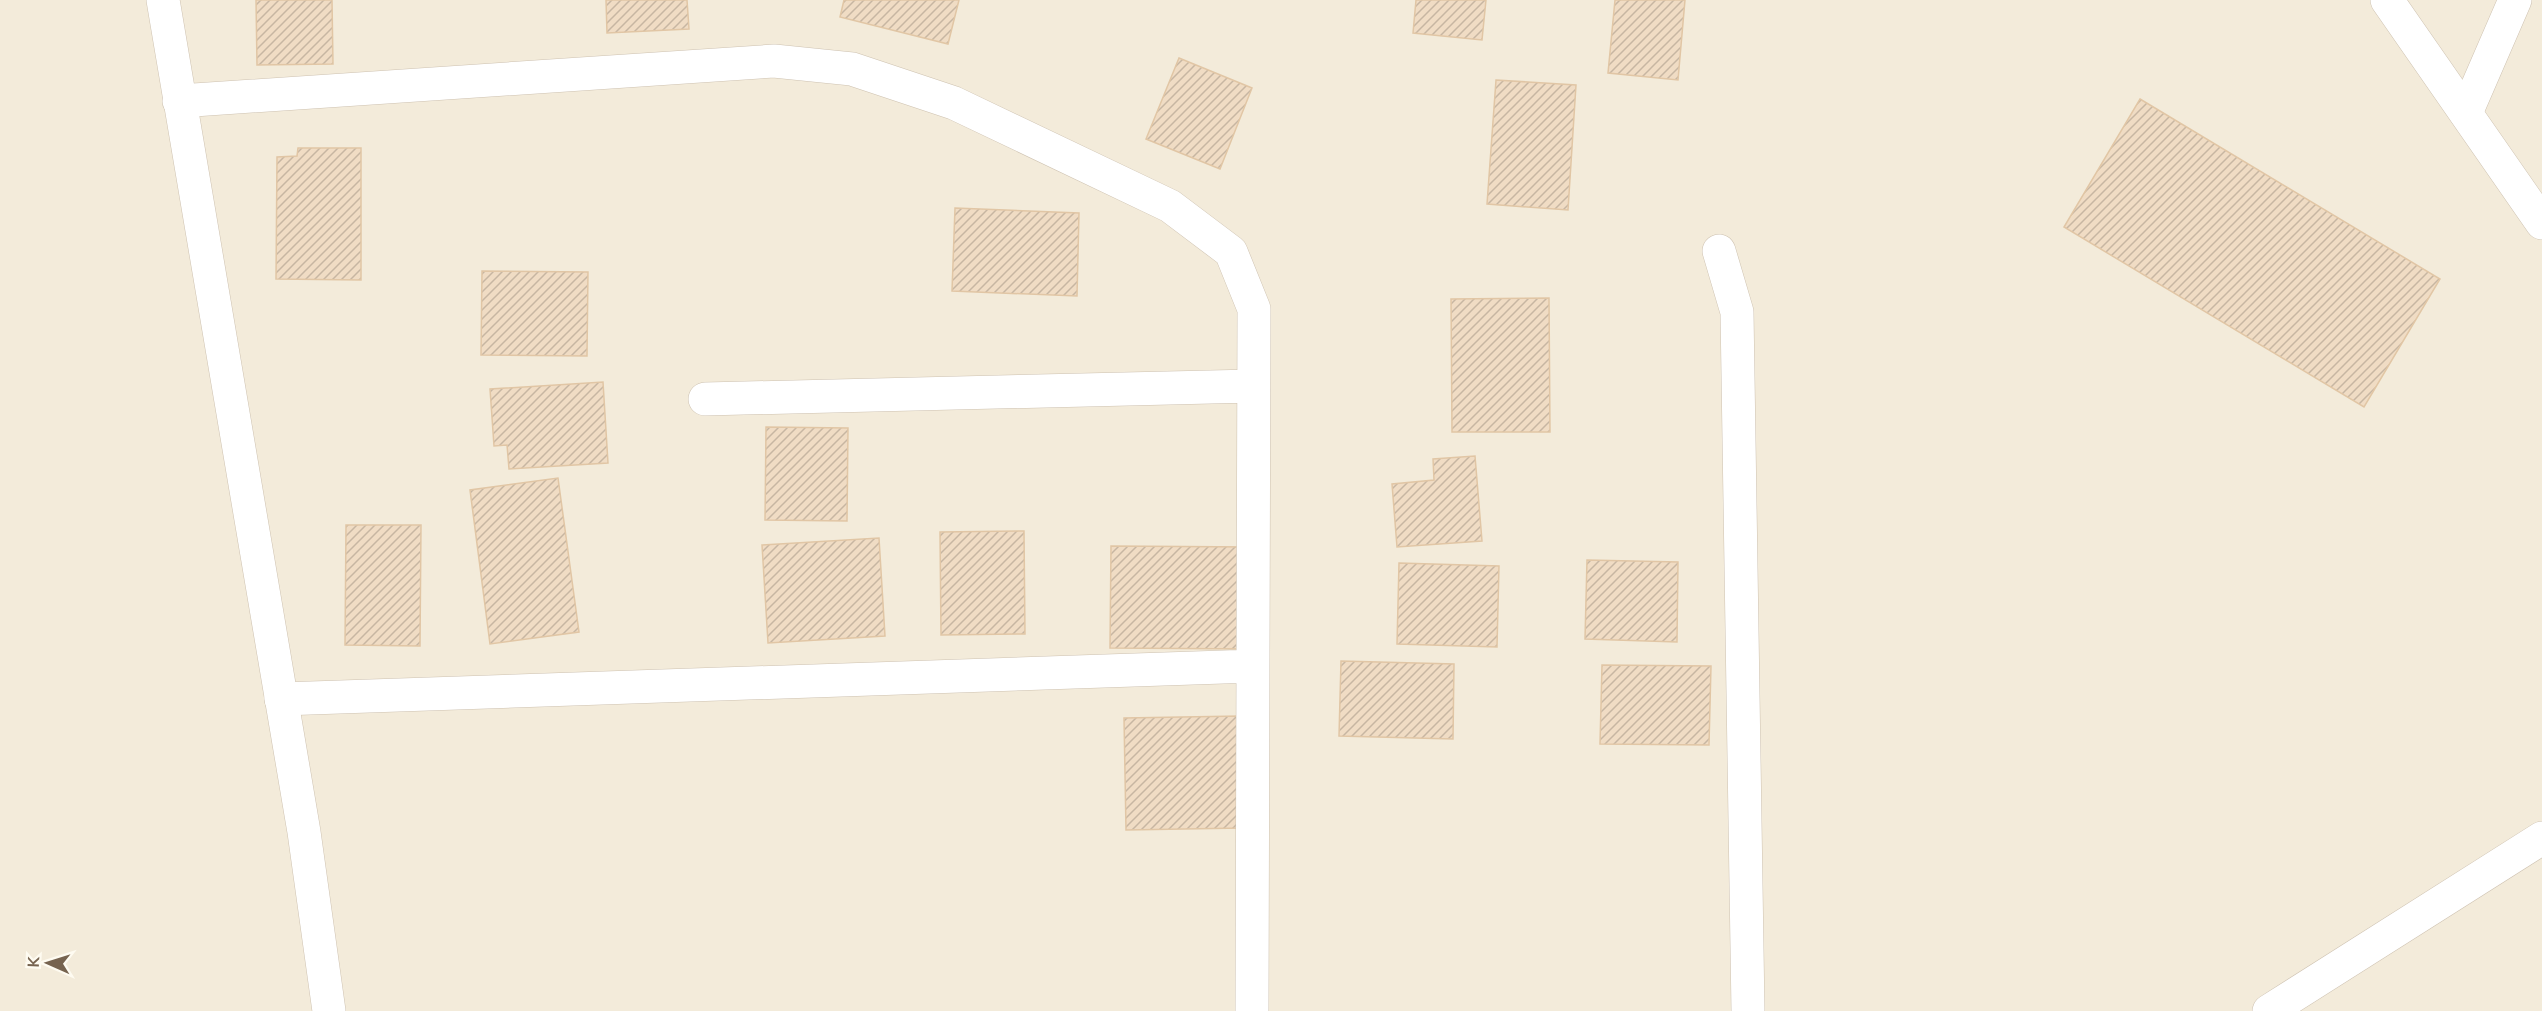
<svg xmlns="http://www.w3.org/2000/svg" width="2542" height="1011" font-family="'Nunito Sans',sans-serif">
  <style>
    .residential { fill: #f3ebda }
    .building { fill: url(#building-hatch); stroke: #e1c6a5; stroke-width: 1.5 }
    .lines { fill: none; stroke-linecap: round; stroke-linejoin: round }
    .minor-casing { stroke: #cec2b1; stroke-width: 34 }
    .tertiary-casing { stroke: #cec2b1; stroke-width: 34 }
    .minor { stroke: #fff; stroke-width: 33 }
    .tertiary { stroke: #fff; stroke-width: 33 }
  </style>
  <defs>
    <pattern id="building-hatch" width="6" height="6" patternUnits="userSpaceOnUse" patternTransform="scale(1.5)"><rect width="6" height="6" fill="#f0dcc4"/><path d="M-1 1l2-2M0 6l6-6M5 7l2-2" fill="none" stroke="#c7b6a2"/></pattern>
  </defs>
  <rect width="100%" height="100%" fill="#fcf8eb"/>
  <path class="residential" d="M0 0H2542V1011H0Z"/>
  <path class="building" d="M256 0H332L333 64 257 65Z
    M606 0H687L689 29 607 33Z
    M844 0H959L948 44 840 17Z
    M1416 0H1486L1482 40 1413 33Z
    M1615 0H1685L1678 80 1608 73Z
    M1179 58 1252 88 1220 169 1146 139Z
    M1496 80 1576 85 1568 210 1487 204Z
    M2140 99 2440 279 2364 407 2064 227Z
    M298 148H361V280L276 279 277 157 297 156Z
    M955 208 1079 213 1077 296 952 291Z
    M482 271 588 272 587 356 481 355Z
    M1549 298 1550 432H1452L1451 299Z
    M603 382 608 463 509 469 507 445 494 446 490 389Z
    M766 427 848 428 847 521 765 520Z
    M1475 456 1482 541 1397 547 1392 484 1434 480 1433 459Z
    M558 478 579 632 490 644 470 490Z
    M346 525H421L420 646 345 645Z
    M1024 531 1025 634 941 635 940 532Z
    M879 538 885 636 768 643 762 545Z
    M1111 546 1252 547 1251 649 1110 648Z
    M1587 560 1678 562 1677 642 1585 639Z
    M1399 563 1499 566 1497 647 1397 644Z
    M1341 661 1454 664 1453 739 1339 736Z
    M1602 665 1711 666 1709 745 1600 744Z
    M1240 716 1242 828 1126 830 1124 718Z"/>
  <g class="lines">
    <defs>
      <path id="minor" d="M179 101 774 61 852 69 954 103 1170 206 1231 252 1254 309 1252 1011
        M2466 113 2515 0
        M1719 251 1737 312 1748 1011
        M705 399 1253 386
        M281 699 1253 666"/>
      <path id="tertiary" d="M163 0 304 832 329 1011
        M2387 0 2542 223
        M2269 1011 2542 838"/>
    </defs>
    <use href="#minor" class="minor-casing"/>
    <use href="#tertiary" class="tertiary-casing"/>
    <use href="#minor" class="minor"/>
    <use href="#tertiary" class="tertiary"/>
  </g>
  <g transform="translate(48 963) rotate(273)" stroke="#fefbf1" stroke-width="4.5" paint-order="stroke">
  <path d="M0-4.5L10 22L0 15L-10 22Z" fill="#76634f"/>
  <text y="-9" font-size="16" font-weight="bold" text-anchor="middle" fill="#76634f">K</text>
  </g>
</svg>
